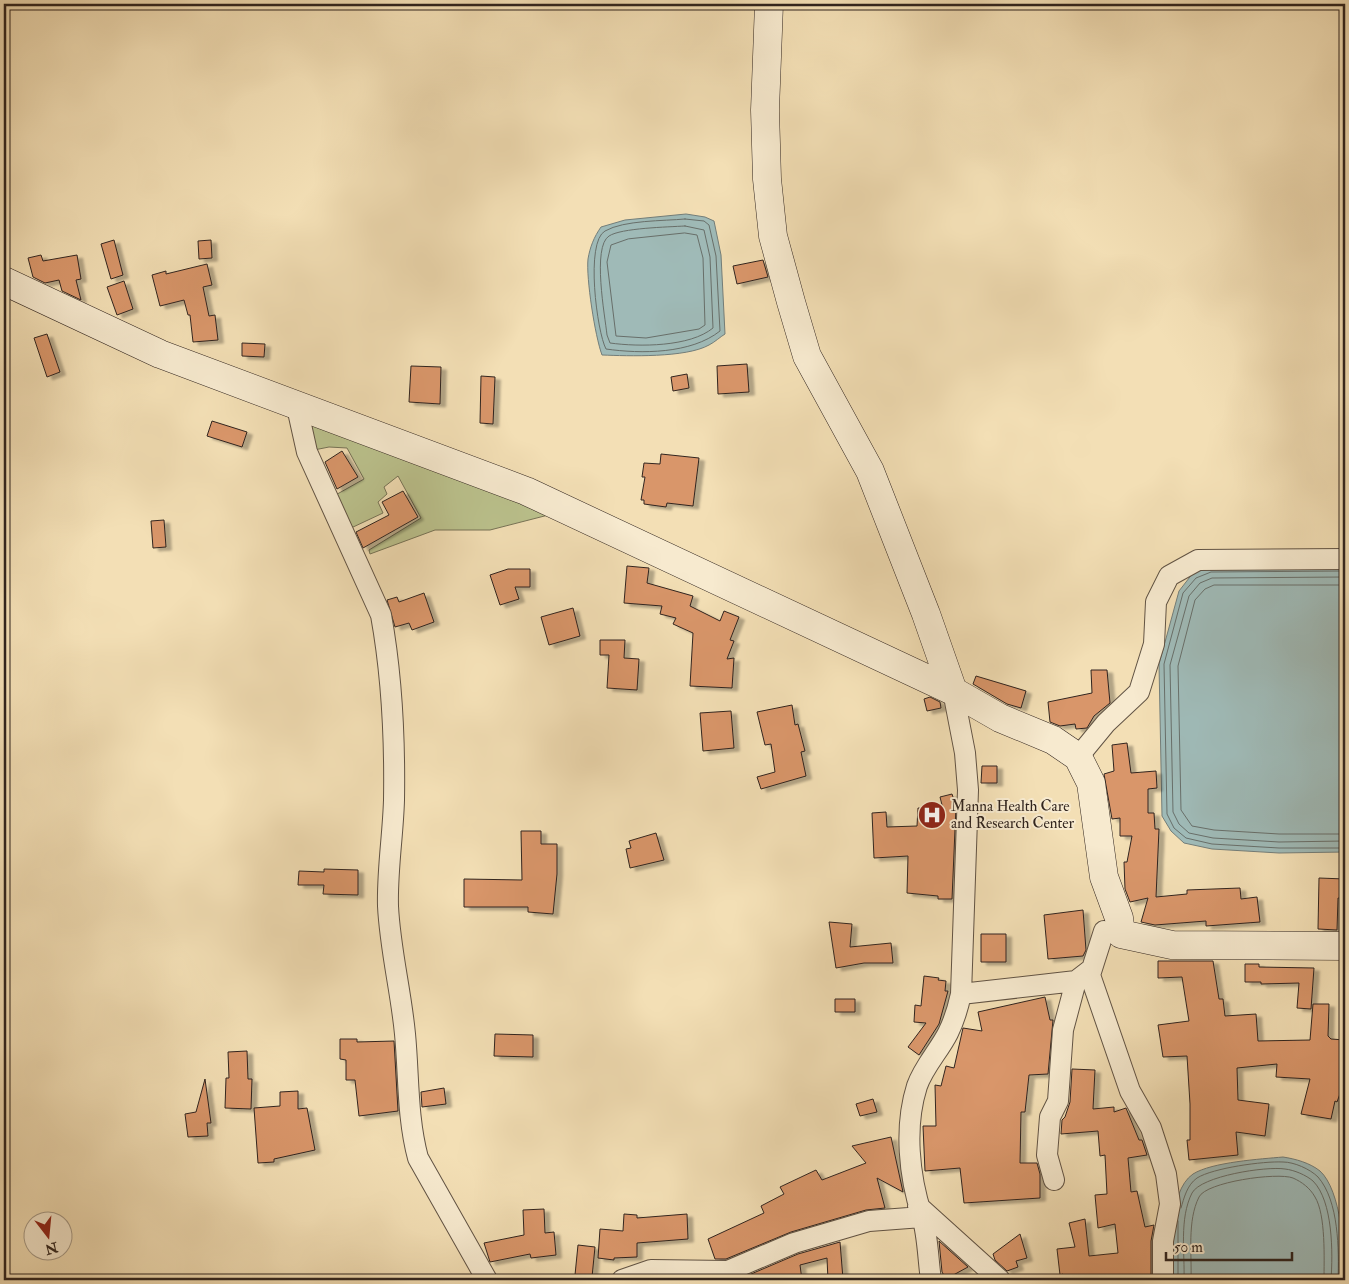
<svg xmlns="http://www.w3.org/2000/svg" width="1349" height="1284" font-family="'IM FELL Double Pica',serif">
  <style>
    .green { fill: #bbc28d; stroke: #767356 }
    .water { fill: #9fbab7; stroke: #737e7a }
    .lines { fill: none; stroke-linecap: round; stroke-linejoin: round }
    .shore { stroke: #686f6a; stroke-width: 1 }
    .building { fill: #d9966b; stroke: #30241e; filter: url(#shadow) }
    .street-casing { stroke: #615344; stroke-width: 22 }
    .secondary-casing { stroke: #30241e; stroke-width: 29 }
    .street { stroke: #f7eacf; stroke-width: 20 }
    .secondary { stroke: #f7eacf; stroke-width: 28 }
    .labels { text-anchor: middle; stroke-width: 4; stroke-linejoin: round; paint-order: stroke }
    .poi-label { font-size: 15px; fill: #30241e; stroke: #f7eacf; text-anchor: start }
  </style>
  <defs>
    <filter id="shadow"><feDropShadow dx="5.5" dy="3" stdDeviation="1" flood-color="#0004"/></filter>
  </defs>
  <rect width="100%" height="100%" fill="#f3dfb5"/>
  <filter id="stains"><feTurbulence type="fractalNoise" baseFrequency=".004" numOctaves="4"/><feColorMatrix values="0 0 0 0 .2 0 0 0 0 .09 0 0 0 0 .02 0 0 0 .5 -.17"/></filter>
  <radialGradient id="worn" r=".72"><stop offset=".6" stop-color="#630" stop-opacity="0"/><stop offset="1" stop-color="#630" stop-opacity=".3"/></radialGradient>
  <path class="green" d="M314 418 560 512 490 530H435L370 554 369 550 421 518 398 476 384 487 387 494 378 502 383 513 351 528 332 497 364 479 347 448 329 447 304 452 305 425Z"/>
  <path class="water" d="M686 214 705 217 714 221 721 255 725 334C720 337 715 342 709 345 686 358 628 356 602 355 595 336 586 278 588 259 590 247 594 237 601 227L625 220Z
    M1345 566V852L1279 853 1212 849 1184 843 1171 831 1162 816 1159 664 1179 591 1193 573 1209 567Z
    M1283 1157C1296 1159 1310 1163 1320 1171 1341 1190 1346 1253 1342 1280H1173C1173 1252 1167 1192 1193 1174 1212 1162 1261 1159 1283 1157Z"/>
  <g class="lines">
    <path class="shore" d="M685 219 704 221 709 225 716 256 720 331C691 354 641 354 606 349 597 332 585 242 605 231 624 220 664 221 685 219Z
      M685 226 704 230 710 257 713 328C690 347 639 347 610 343L607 335C605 316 592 247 609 236 621 228 668 227 685 226Z
      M685 233 697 235 703 258 705 325 699 329 646 338 616 336 607 262 611 245 628 239Z
      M1345 571 1211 572 1196 578 1183 593 1164 664 1167 814 1174 828 1186 838 1212 844 1279 848H1345
      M1345 577 1212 578 1200 583 1189 596 1170 665 1173 812 1179 824 1189 833 1213 838 1279 842 1345 841
      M1345 585H1214L1205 589 1195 600 1178 666 1181 810 1192 826 1214 830 1279 834H1345
      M1181 1208C1184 1198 1187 1185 1197 1178 1213 1168 1263 1161 1283 1162 1294 1162 1310 1169 1318 1177 1339 1201 1339 1250 1338 1280
      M1178 1280V1221
      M1184 1280C1185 1253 1179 1219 1192 1193 1201 1176 1266 1166 1285 1169 1294 1170 1306 1175 1313 1181 1333 1201 1333 1253 1331 1280
      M1191 1280C1192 1254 1187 1221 1199 1197 1206 1182 1277 1172 1293 1178 1302 1182 1310 1188 1315 1197 1326 1215 1324 1259 1324 1280"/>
  </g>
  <path class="building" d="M114 240 123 275 111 279 101 244Z
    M211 240 212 258 199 259 198 241Z
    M41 255 43 261 77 255 81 279 76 280 81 300 62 291 59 280 45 283 33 277 28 258Z
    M763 260 768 277 737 284 733 266Z
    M207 264 212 285 203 287 209 316 215 315 218 340 193 342 190 315H188L184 300 160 306 152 275 166 271V274Z
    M124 281 133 309 117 315 107 287Z
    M47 334 60 372 47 377 34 338Z
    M242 343 265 344 264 357 242 356Z
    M747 364 749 392 718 394 717 366Z
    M411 366 441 367 440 404 409 402Z
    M687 374 689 388 673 391 671 377Z
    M481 376 495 377 493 424 480 423Z
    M212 421 247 432 242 447 207 436Z
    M342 451 358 477 337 489 325 462Z
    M661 454 699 458 693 506 667 503 666 507 644 504V500H641L645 477H642L644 463 660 464Z
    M403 491 418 517 363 548 356 532 389 515 382 502Z
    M164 520 166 547 153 548 151 521Z
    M627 566 649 568 647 583 693 596 690 606 720 621 724 611 739 617 730 640 734 641 727 659 734 658 732 688 690 686 693 633 673 624 676 618 660 614 662 606 624 603Z
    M508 569H530V587H515L519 599 500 605 490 575Z
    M424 593 434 622 412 630 409 623 395 627 387 600 397 597 399 602Z
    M573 608 580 636 549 645 541 617Z
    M600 640H625L624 658 639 659 637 690 607 688 609 655H600Z
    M1091 670H1107L1110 703 1094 716 1087 728 1076 729 1075 724 1060 726 1050 722 1048 702 1092 693Z
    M976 676 1026 691 1021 708 1007 704 973 684Z
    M930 697 940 702 941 708 927 711 924 699Z
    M792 705 795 725 798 724 805 751 801 752 806 776 761 789 757 777 775 772 771 744 765 745 757 712Z
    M731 711 734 748 703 751 700 713Z
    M1127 743 1131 773 1156 771 1157 788 1148 789V813H1154L1155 829H1159L1156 897 1187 894V890L1240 888 1241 899 1257 897 1260 922 1206 926V921L1155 925 1141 922 1148 898 1130 902 1125 889 1124 862H1127L1132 836H1120V818L1112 819 1104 774 1114 771 1112 745Z
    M982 766H997V783H981Z
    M952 794 956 806 952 899H938V896L907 893 908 856 874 858 872 813 886 812 887 827 917 826 918 808 943 809 940 797Z
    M521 831H541V844H557V874L553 914 528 912V907H464V879L522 880Z
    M656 833 664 860 630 868 626 849 631 848 629 841Z
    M324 869 358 870V895L323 894 324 885H298L299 871 324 872Z
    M1319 878 1345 879V898H1338L1337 930 1318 929Z
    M1083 910 1086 950 1083 956 1048 959 1044 915Z
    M829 922 852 924 850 947 891 943 893 963H864L836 968Z
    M981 934H1006V962H981Z
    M1158 961H1213L1219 999H1223L1225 1016 1256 1014 1258 1041 1310 1040 1313 1004H1329L1328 1036 1331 1039 1345 1040V1080L1337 1102 1335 1101 1331 1119 1301 1114 1310 1079 1276 1077 1277 1064 1237 1068 1238 1100 1269 1104 1265 1136 1236 1132 1238 1155 1189 1160 1187 1140H1190V1104L1187 1056 1163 1057 1158 1025 1189 1021 1182 977 1158 978Z
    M1245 964H1259V967L1314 968 1311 1009 1297 1008 1299 983 1261 984V982H1245Z
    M924 976 939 978 938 980 946 981 945 991H948L939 1024 919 1055 908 1047 926 1023 914 1022 915 1005 921 1006Z
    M1045 997 1050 1020H1053L1048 1074 1029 1075 1025 1112H1021L1020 1163H1037L1040 1174V1198L964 1203 960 1168 925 1171 923 1126H936L935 1085 941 1086 946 1066 954 1068 963 1028 982 1031 978 1012Z
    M835 999H855V1012H835Z
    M495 1034 533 1035V1057L494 1056Z
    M340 1039H357V1042L394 1041 398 1111 359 1116 355 1080H346V1060L340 1059Z
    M247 1051 248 1079H252L251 1109 225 1108 226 1078H229L228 1052Z
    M1072 1069 1095 1070 1093 1109 1114 1107V1112L1126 1108 1139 1140H1142L1147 1155 1128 1158 1131 1192 1137 1191 1145 1227 1154 1225 1151 1241V1280H1063V1274L1060 1275 1057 1249 1075 1247 1069 1223 1085 1219 1089 1256 1118 1253 1115 1224 1098 1228 1095 1195 1107 1194 1105 1155 1100 1156 1098 1131 1061 1134 1062 1120 1065 1117 1070 1102Z
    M205 1079 211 1123H207L208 1136 188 1137 185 1114 196 1112Z
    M444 1088 446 1104 422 1107 421 1092Z
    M298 1091V1109L307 1108 315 1150 274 1159V1162L258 1163 254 1108 280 1106V1092Z
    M873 1099 877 1112 860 1116 856 1104Z
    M891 1137 903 1192 877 1178 885 1208 866 1210 791 1232 726 1259H715L708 1239 764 1213 761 1206 784 1194 780 1187 816 1170 822 1180 866 1163 852 1146Z
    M544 1209 545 1233 554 1232 556 1255 531 1258 530 1254 490 1262 484 1243 524 1235 523 1210Z
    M624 1214 637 1215V1218L687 1214 688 1239 637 1243V1257L614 1258V1260L598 1258 600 1229 623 1231Z
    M1020 1234 1027 1258 1016 1261 1018 1267 1007 1271 995 1260 993 1254Z
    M939 1241 968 1267 946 1279 942 1272Z
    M840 1242 843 1279 828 1280 827 1258 800 1265 802 1280H737L798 1254Z
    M578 1245 595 1247 592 1277 575 1275Z"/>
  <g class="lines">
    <defs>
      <path id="street" d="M303 407 299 416 307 452 381 615C392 676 395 738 394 800 393 835 387 871 388 906 390 949 401 991 405 1034 409 1075 407 1117 418 1158L487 1280
        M1078 757 1106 723 1139 692 1154 644 1156 602 1169 576 1198 560 1345 559
        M1121 934 1104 931 1090 975 1130 1091 1151 1128 1166 1174 1170 1204 1163 1241V1280
        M961 994 1076 981
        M1054 1180 1047 1155 1050 1117 1058 1101 1063 1030 1076 981 1089 971
        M918 1206 1000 1280
        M622 1280 651 1270 728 1271 794 1243 869 1221 922 1217
        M931 1280C928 1260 928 1236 922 1216 909 1176 904 1127 917 1086 924 1066 939 1051 948 1033 954 1021 958 1008 961 994L968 790 965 753 953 691"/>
      <path id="secondary" d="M769 4 765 110 767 179 773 236 791 302 807 356 870 471 926 614 953 691
        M4 281 160 354 526 491 953 691 1000 718 1053 740 1078 757 1091 783 1104 877 1119 918 1121 934 1172 945 1345 946"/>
    </defs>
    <use href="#street" class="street-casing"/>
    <use href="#secondary" class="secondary-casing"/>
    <use href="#street" class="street"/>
    <use href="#secondary" class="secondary"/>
  </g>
  <defs>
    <symbol id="hospital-disc" viewBox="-11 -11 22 22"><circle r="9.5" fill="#8f2418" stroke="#f7eacf"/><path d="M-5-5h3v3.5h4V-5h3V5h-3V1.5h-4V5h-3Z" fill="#fff"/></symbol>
  </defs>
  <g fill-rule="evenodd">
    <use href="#hospital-disc" x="916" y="799" width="32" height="32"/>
  </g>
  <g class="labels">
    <g class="poi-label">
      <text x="951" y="811">Manna Health Care<tspan x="951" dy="17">and Research Center</tspan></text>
    </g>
  </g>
  <rect width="1349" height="1284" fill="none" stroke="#f3dfb5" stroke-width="20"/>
  <rect x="5" y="5" width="1339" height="1274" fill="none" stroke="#30241e" stroke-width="2.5"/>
  <rect x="10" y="10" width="1329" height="1264" fill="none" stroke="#30241e"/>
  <g transform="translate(48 1236) rotate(164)"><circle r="24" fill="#f7eacf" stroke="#a79b88"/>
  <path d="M0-4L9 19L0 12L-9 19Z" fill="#8f2418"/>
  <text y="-8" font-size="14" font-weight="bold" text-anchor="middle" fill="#30241e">N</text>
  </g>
  <path d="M1166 1252v8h126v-8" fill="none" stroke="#30241e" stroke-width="2.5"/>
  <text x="1174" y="1252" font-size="15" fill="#30241e" stroke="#f7eacf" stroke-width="4" paint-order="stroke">50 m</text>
  <rect width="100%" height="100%" filter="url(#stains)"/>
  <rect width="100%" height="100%" fill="url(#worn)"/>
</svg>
